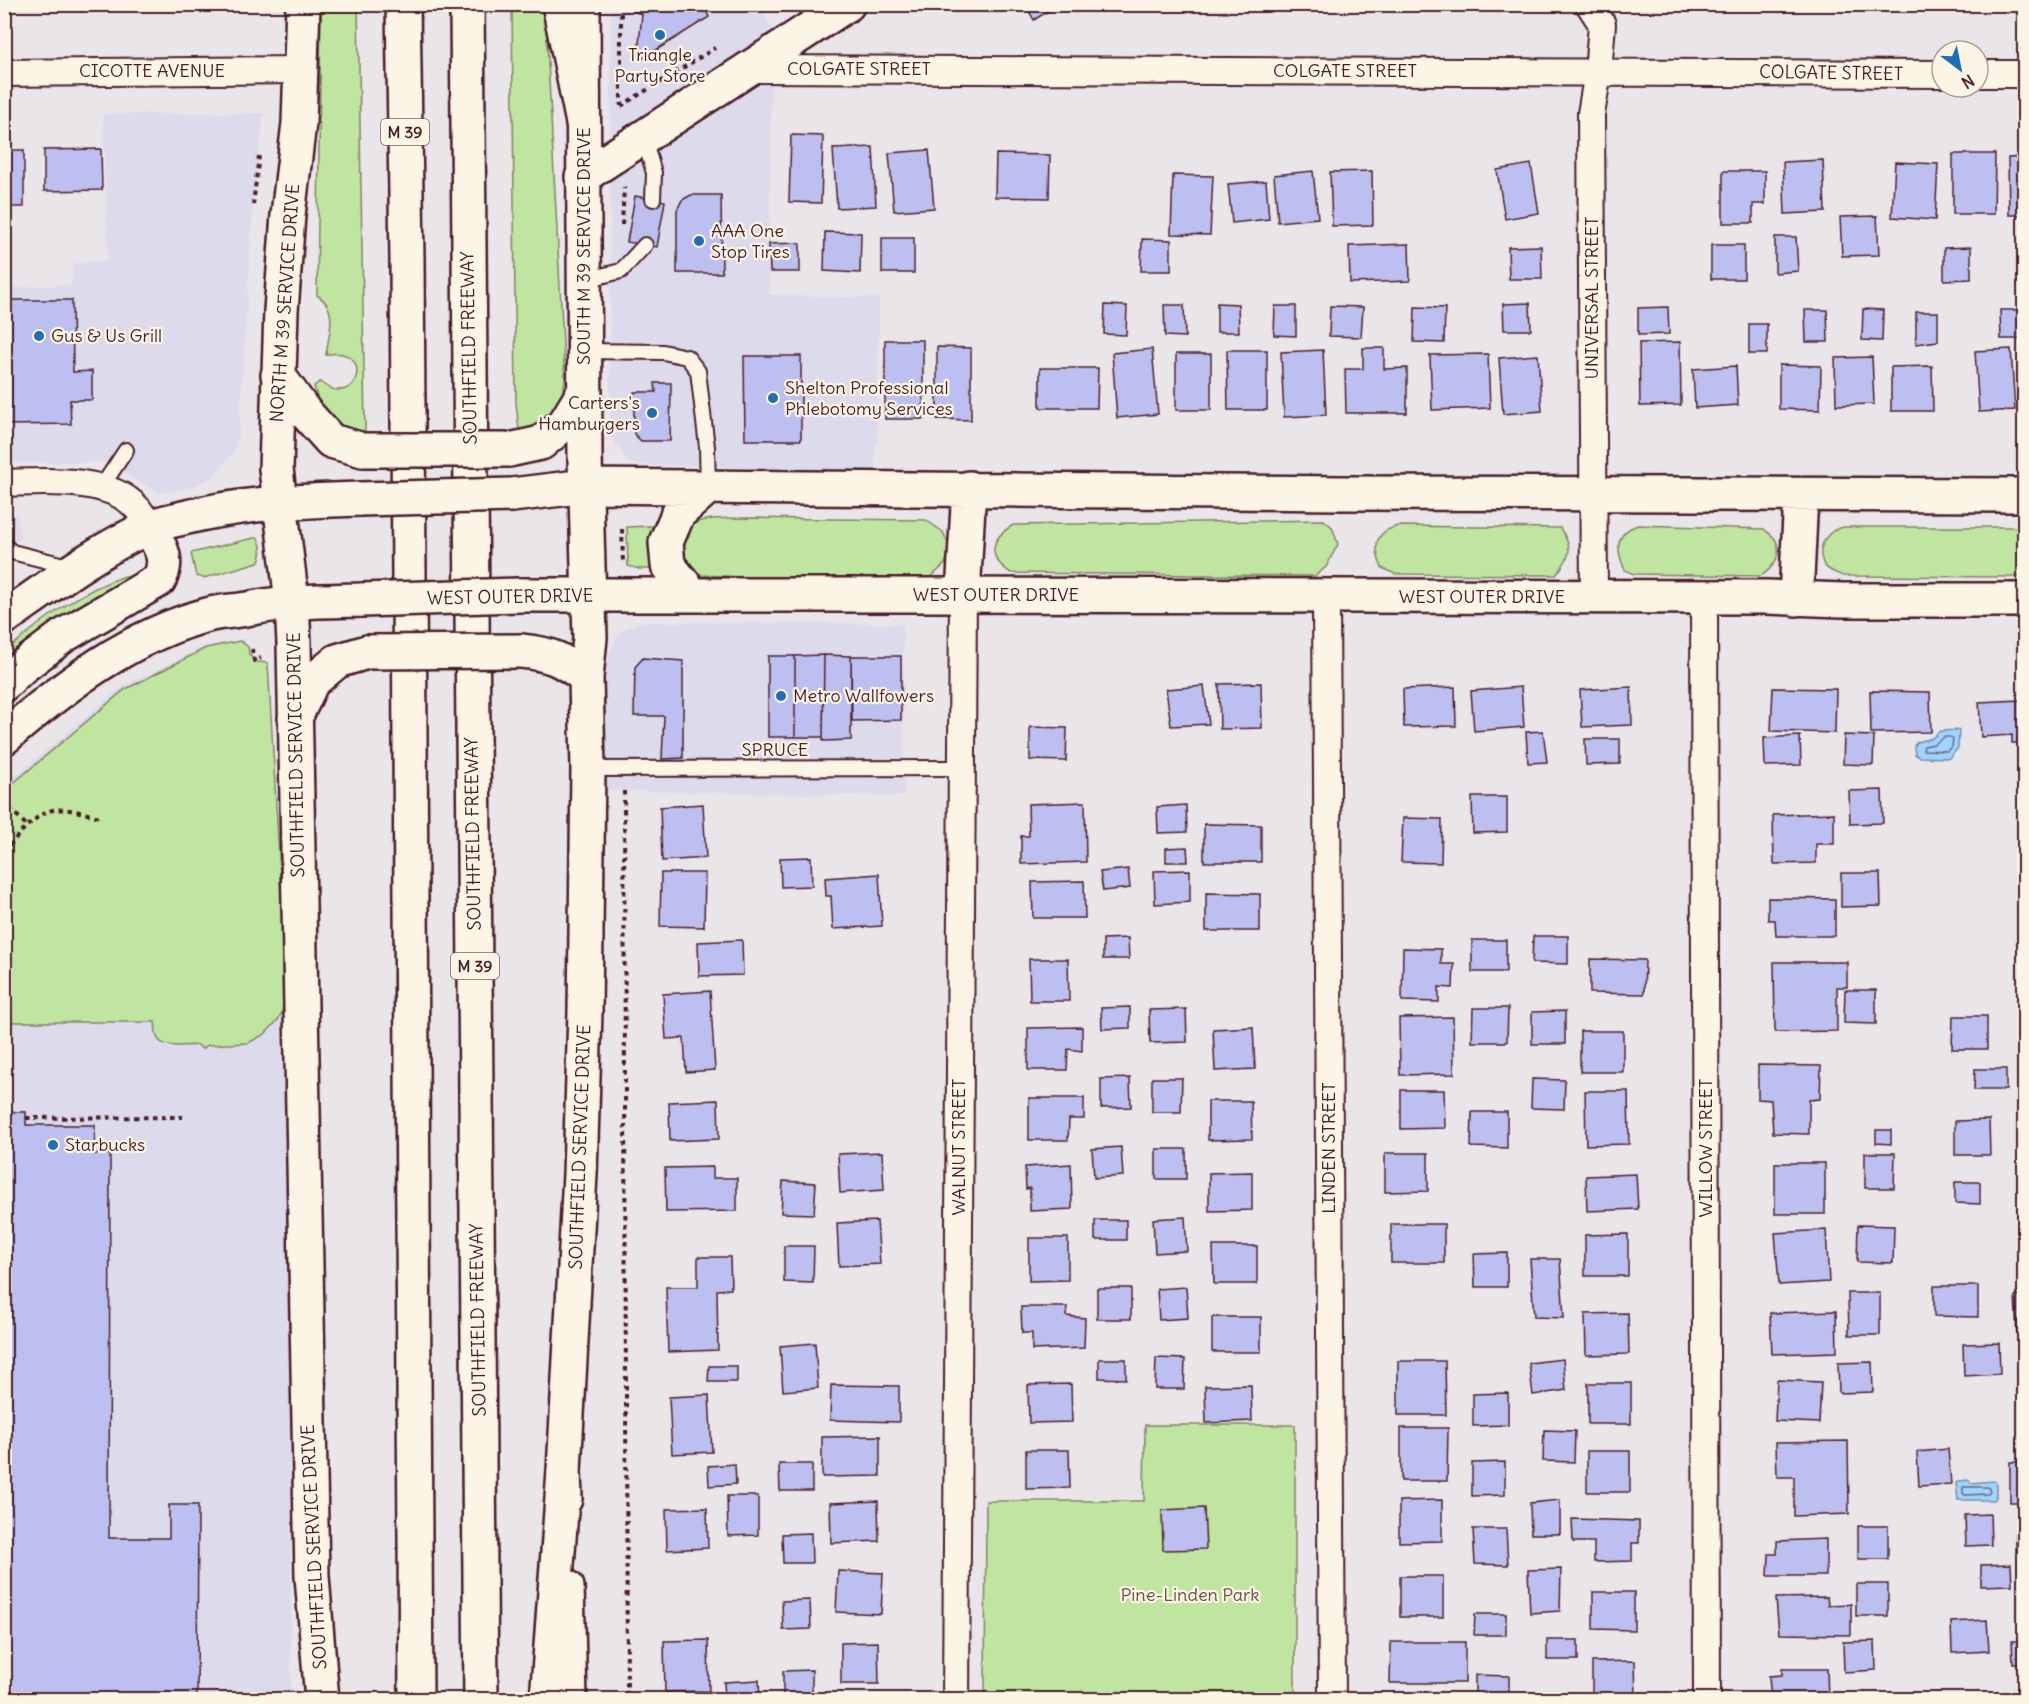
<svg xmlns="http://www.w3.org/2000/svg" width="2029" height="1704" font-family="Delius,sans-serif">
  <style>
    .built { fill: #dcdaeb }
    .green { fill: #bfe5a0; stroke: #848266; stroke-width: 1.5 }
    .water { fill: #9ed4fd; stroke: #7c8ca9; stroke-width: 1.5 }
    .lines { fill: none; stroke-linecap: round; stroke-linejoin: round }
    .shore { stroke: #6c677f; stroke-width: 1.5 }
    .building { fill: #bebff1; stroke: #4a1f2b; stroke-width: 1.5 }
    .lane-casing { stroke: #4a1f2b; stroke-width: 18 }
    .street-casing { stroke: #4a1f2b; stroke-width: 30 }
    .secondary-casing { stroke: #4a1f2b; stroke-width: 38 }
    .highway-casing { stroke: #4a1f2b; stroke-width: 38 }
    .path { stroke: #4a1f2b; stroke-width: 4; stroke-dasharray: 4.5 4.5; stroke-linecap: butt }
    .lane { stroke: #fcf5e5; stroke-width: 14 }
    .street { stroke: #fcf5e5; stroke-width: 26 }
    .secondary { stroke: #fcf5e5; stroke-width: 33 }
    .highway { stroke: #fcf5e5; stroke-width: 33 }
    .secondary-bridge-casing { stroke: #4a1f2b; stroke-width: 38; stroke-linecap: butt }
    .secondary-bridge { stroke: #fcf5e5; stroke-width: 33 }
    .poi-dot { fill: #1f6fb2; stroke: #fcf5e5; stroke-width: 2 }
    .labels { text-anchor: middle; stroke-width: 4.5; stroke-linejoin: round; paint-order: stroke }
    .shield { fill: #fcf5e5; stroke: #7f5f63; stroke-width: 1.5 }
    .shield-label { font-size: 16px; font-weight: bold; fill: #4a1f2b }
    .poi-label { font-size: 18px; fill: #4a1f2b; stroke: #fcf5e5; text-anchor: start }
    .street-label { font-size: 18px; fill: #4a1f2b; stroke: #fcf5e5 }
    .park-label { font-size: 18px; fill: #675048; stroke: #fcf5e5 }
  </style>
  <rect width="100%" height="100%" fill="#e9e5e9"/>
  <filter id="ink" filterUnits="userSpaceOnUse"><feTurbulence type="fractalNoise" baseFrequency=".0167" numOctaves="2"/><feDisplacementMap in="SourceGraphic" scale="12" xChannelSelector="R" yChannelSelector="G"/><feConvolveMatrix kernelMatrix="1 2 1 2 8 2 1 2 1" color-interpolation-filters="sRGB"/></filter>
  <g filter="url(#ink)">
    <path class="built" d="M611 5H756L772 27 769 295 879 298 877 443 875 446 874 471 630 464 610 435Z
      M264 113 253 205 239 432 234 452 213 477 191 487 161 493 103 462 5 463 4 288 72 285 73 264 108 260 103 114Z
      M4 515H17L20 539 5 550Z
      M643 622 903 624 904 796 600 790 605 664 619 632Z
      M246 638 252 728 291 1113V1699L5 1700V785L122 687 205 646Z"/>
    <path class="green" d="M321 5H358L365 431C336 435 319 410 314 386L320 382C360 413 375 343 326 355 329 332 339 309 317 295Z
      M512 5H545L565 381 559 410 536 427 519 430 516 403Z
      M743 518 926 520 943 532 950 548 945 564 931 577 876 580 743 577 702 575 686 565C684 558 679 548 680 542 686 514 722 519 743 518Z
      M1324 520 1332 527 1338 544 1326 567 1315 576 1011 573C986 557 990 539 1013 525Z
      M1638 525 1764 529C1767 532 1773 536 1775 539 1784 554 1773 568 1761 576L1634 574 1625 570C1616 550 1614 533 1638 525Z
      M650 526 655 529V565L652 569H639L628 566 627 527Z
      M1398 526 1560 528C1574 549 1571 556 1556 575L1395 574 1382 568C1373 547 1374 532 1398 526Z
      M1844 527H2024V577L1843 576C1836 573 1826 570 1823 563 1816 546 1828 529 1844 527Z
      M254 538H258C262 545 263 556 258 562L204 578 196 576 191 553Z
      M125 576 131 580 5 673V652C41 621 79 591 125 576Z
      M240 641 248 647 249 655 258 662 268 663 286 980 282 1012 278 1020 265 1034 248 1043 208 1045 202 1049 198 1045C187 1045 162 1050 157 1037 155 1032 156 1026 155 1022H5V790L124 690 206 648Z
      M1145 1425H1295V1699L985 1700 986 1501H1144Z"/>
    <path class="water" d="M1959 730 1958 748 1949 758 1919 757 1915 754 1914 746 1917 742 1932 738 1940 731Z
      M1969 1480 1971 1483 1994 1481 1996 1483V1498L1994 1500H1958L1956 1483 1959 1481Z"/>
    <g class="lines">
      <path class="shore" d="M1944 737H1950L1953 739 1952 746 1947 751 1923 750 1924 746 1934 744Z
        M1963 1487H1988L1990 1492 1988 1494 1965 1495 1963 1493Z"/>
    </g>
    <path class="building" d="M632 4H702L709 17 642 59 638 54 642 14 632 11Z
      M1025 4H1059L1034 20Z
      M791 135 823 136 821 203 789 202Z
      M873 147 876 206 837 208 833 149Z
      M101 149 102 190 44 191V150Z
      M4 150H24V207H4Z
      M929 150 934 208 894 211 889 153Z
      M996 154 1050 155 1049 198 995 197Z
      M1953 154H1995L1994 214H1953Z
      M2024 157V215H2009L2008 158Z
      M1823 160 1825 212 1785 214 1783 162Z
      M1895 162 1938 164 1935 220 1892 217Z
      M1531 164 1539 213 1505 219 1497 170Z
      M1313 171 1318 218 1278 222 1274 175Z
      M1372 171 1373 225 1332 226 1330 172Z
      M1723 171H1765V204H1753V223H1723Z
      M1173 175 1213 176 1210 235 1171 234Z
      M1266 181 1269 219 1232 223 1228 184Z
      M691 195H721L722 273H677V210L682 200Z
      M635 196 665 201 657 247 627 242Z
      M1877 216 1879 255 1842 256 1840 217Z
      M825 232 861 233 860 273 824 271Z
      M1775 237H1796L1798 271 1775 273Z
      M882 238H914V273H882Z
      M1142 239 1171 240V271H1141Z
      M800 243V272H770L769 244Z
      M1409 244 1410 281 1350 283 1349 246Z
      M1711 245H1744V279H1711Z
      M1541 246 1542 279H1509L1508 247Z
      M1971 247V279L1944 280V248Z
      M4 300H72L73 372 92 371V400H70L71 424 5 425Z
      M1217 303 1238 304 1239 332H1217Z
      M1530 303 1531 330H1504L1503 304Z
      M1105 305 1127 306 1126 335 1104 334Z
      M1164 305H1184L1185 337 1165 336Z
      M1275 306H1296V336L1274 335Z
      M1330 306 1363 307 1361 337 1329 336Z
      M1415 307 1445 308 1444 343 1414 342Z
      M1668 307 1669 334 1638 335V308Z
      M1863 309 1883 310 1882 341 1862 340Z
      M1805 310H1827L1828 342H1806Z
      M2000 310H2023L2024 339H2001Z
      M1916 312H1938V341L1916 344Z
      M1749 324H1767V354H1749Z
      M885 340H923V419H885Z
      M1680 342 1681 405 1640 406 1639 343Z
      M937 347 971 348V420L937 419Z
      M1363 348H1384V369L1407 368V413H1346L1345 369H1363Z
      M1152 349 1158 414 1117 418 1112 353Z
      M2011 349 2015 410 1979 412 1975 351Z
      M1227 350H1267V410H1228Z
      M1323 350 1326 415 1284 417 1281 352Z
      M1176 354H1211V410H1176Z
      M1488 354 1490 408 1432 410 1430 355Z
      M1538 355 1542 411 1503 414 1499 358Z
      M744 356H801V440H745Z
      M1872 357 1874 404 1836 405 1835 358Z
      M1779 365 1821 366 1820 410 1779 409Z
      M1736 366 1738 405 1695 408 1693 369Z
      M1932 366 1933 411H1891V367Z
      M1040 368H1098L1097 408H1040Z
      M655 383H671L670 441H641L634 434V392H656Z
      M824 655 823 737H795V656Z
      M824 655 851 656V740L823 741Z
      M768 656H795V737H768Z
      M851 656H901V720L852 721Z
      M643 658 683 661V758L662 759 664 716H634L635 667Z
      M1261 683 1262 728 1220 729 1219 684Z
      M1204 686 1209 724 1171 726 1166 689Z
      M1455 687 1456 726 1404 727 1403 689Z
      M1521 687 1524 727 1474 731 1471 691Z
      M1631 687 1632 725 1582 727 1580 690Z
      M1773 688 1836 689 1835 733 1771 731Z
      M1870 691 1930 692 1931 732 1871 733Z
      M2021 691H2024V743H2012V735L1981 737 1979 702 2021 700Z
      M1030 727 1067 728 1066 761 1030 760Z
      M1543 731 1547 762 1528 763 1526 732Z
      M1844 735 1874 736 1873 765 1843 764Z
      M1800 736 1801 765 1765 766 1764 738Z
      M1585 739H1620V764L1586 765Z
      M1882 790 1883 823 1850 824 1849 791Z
      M1472 797H1507V832L1473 833Z
      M1085 802 1086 862 1021 864V836H1029L1028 804Z
      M703 804 706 858 662 861 660 807Z
      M1186 805 1187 832 1158 833 1157 807Z
      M1834 813V844H1816V863L1774 864 1773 815Z
      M1403 818 1442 819 1441 863 1401 862Z
      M1204 824 1261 825V862H1204Z
      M1187 847 1188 862H1166V848Z
      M811 857 812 886 781 887 780 858Z
      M1128 869 1130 888 1103 891 1100 872Z
      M1190 870V902L1155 904 1154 871Z
      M661 873H705L704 927 660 926Z
      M1841 873H1880L1881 906 1841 907Z
      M879 874 882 926 833 929 831 896H826L825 878Z
      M1084 881 1085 918H1033L1032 882Z
      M1206 893 1260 894V931H1206Z
      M1768 898 1835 899V936H1776L1775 920H1768Z
      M1533 936H1568V964L1532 963Z
      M1128 938 1129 959H1103V939Z
      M742 940 743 975 699 976 698 942Z
      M1472 940H1506V972H1472Z
      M1403 948 1441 949V964H1454L1453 988 1439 987V1002L1402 1001Z
      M1029 959H1068L1069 1001H1030Z
      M1590 959 1645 960 1644 994 1590 993Z
      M1774 962H1847V987H1837V1031L1775 1032Z
      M1845 990H1876V1024L1844 1023Z
      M710 991 715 1070 686 1072 684 1038 666 1039 663 994Z
      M1130 1007V1028L1102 1029 1101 1008Z
      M1473 1008H1508L1507 1042H1472Z
      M1186 1009 1187 1042 1150 1043 1149 1010Z
      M1565 1011V1044H1532V1012Z
      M1953 1016H1987V1049H1952Z
      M1453 1017 1454 1074 1400 1075 1399 1018Z
      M1082 1027V1051L1068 1049 1067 1070H1028V1028Z
      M1253 1027 1255 1069 1215 1071 1213 1029Z
      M1580 1031H1623V1072H1580Z
      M1758 1065 1821 1066 1820 1099 1809 1100V1134L1773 1133 1771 1100 1758 1099Z
      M1975 1069H2006V1090H1974Z
      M1130 1078 1131 1107 1101 1108V1079Z
      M1152 1078H1182L1181 1112H1152Z
      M1532 1079 1565 1080 1564 1109 1531 1108Z
      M1401 1090H1444L1445 1128 1401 1129Z
      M1585 1091H1628L1629 1144 1586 1145Z
      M1029 1098H1084V1119H1069L1068 1140H1029Z
      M718 1100 719 1139 670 1141 669 1102Z
      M1208 1101H1251L1252 1139 1208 1140Z
      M4 1112H26V1125H95L94 1154H110L109 1538H169V1505H198L197 1700H4Z
      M1472 1112H1507V1148L1471 1147Z
      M1989 1120 1990 1155H1955V1121Z
      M1876 1130H1891V1144L1876 1143Z
      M1121 1147 1123 1176 1094 1178 1092 1149Z
      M1156 1149H1186V1179H1156Z
      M882 1152 884 1190 840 1193 838 1154Z
      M1385 1153H1428V1191L1385 1192Z
      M1865 1153H1895L1894 1188H1865Z
      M1775 1163H1825V1214H1775Z
      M1071 1164 1072 1209 1030 1211V1188L1026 1189 1025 1167Z
      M713 1167V1178H737V1211L666 1212 665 1168Z
      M1252 1172V1210L1209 1211V1173Z
      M1636 1174 1638 1209 1587 1211 1586 1176Z
      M783 1181 816 1183 814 1214 781 1213Z
      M1955 1182H1980V1204L1955 1203Z
      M1185 1217 1187 1251 1155 1253 1153 1219Z
      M1095 1220H1126V1240H1095Z
      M877 1221 880 1264 839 1266 837 1223Z
      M1391 1224H1444V1263H1391Z
      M1858 1225 1894 1226 1893 1263 1857 1262Z
      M1826 1230 1829 1282 1779 1285 1775 1233Z
      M1628 1234V1276H1585V1235Z
      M1029 1238H1068V1280L1029 1281Z
      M784 1246H814L813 1283 784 1282Z
      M1213 1246H1257V1284H1214Z
      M1507 1253V1287H1475L1474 1254Z
      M698 1257H730L731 1289 717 1290 718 1350 668 1352 666 1287H698Z
      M1530 1259H1560L1564 1318 1534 1317Z
      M1934 1286H1978V1317L1934 1316Z
      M1186 1287 1188 1318 1159 1320 1157 1289Z
      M1097 1288H1131V1319H1097Z
      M1848 1293H1880V1335H1849Z
      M2015 1296H2024V1333H2017Z
      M1021 1307H1067L1066 1316 1085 1318 1084 1348 1032 1350V1333H1022Z
      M1836 1311 1837 1352 1772 1354 1770 1313Z
      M1628 1313 1629 1354 1586 1355 1585 1314Z
      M1212 1317H1261V1352H1212Z
      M815 1343 818 1388 783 1391 780 1346Z
      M1999 1343 2000 1374 1964 1376 1963 1344Z
      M1156 1358 1185 1359 1184 1389H1155Z
      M1099 1359H1126V1379L1099 1378Z
      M1563 1359 1566 1390 1533 1395 1529 1363Z
      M1398 1361H1445L1446 1415H1398Z
      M1872 1362 1873 1392 1839 1393 1838 1363Z
      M709 1366H737V1382H708Z
      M1777 1380 1821 1382 1819 1423 1775 1421Z
      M1588 1383H1631V1424H1588Z
      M1071 1384 1072 1422 1029 1423 1028 1385Z
      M831 1385 899 1386V1422L830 1420Z
      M1251 1385 1252 1421 1206 1423 1205 1386Z
      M1508 1393V1425L1473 1426V1394Z
      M709 1395 712 1452 672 1454 669 1397Z
      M1401 1428H1448L1447 1481H1401Z
      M1544 1430 1575 1431 1574 1462 1543 1461Z
      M880 1436V1476L822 1477V1437Z
      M1848 1441 1849 1514 1794 1516V1477H1777L1776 1442Z
      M1948 1449 1951 1484 1919 1486 1917 1452Z
      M1026 1450H1069L1070 1488 1026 1489Z
      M1587 1451H1630V1492H1587Z
      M1505 1462V1495L1472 1496V1463Z
      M2010 1462H2024V1502H2010Z
      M735 1464 736 1484 709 1486 708 1466Z
      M779 1464H812V1491H780Z
      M727 1496H758V1535L728 1536Z
      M1442 1500V1541L1399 1542V1501Z
      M1560 1500V1534H1531L1530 1503Z
      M878 1501 879 1541 831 1543 830 1503Z
      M707 1508 708 1548 667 1550 666 1509Z
      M1204 1508 1206 1549 1163 1550 1162 1510Z
      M1990 1514 1991 1545 1966 1546 1965 1515Z
      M1572 1519 1639 1521V1543H1632V1561L1594 1562V1542H1573Z
      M2016 1522H2024V1552H2016Z
      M1858 1526H1888V1559H1858Z
      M1473 1529H1506L1508 1565 1475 1564Z
      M811 1533 812 1563H783L782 1534Z
      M1826 1539V1576H1768L1769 1554H1777V1541Z
      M2011 1564 2012 1585 1981 1586V1565Z
      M1561 1569 1560 1611 1530 1613 1528 1570Z
      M838 1571 883 1573 881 1614 836 1612Z
      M1400 1576H1443V1617H1400Z
      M1856 1584H1888V1616H1856Z
      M1593 1592H1634V1630L1593 1629Z
      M1827 1597 1828 1605 1851 1604V1635L1779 1634 1776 1598Z
      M810 1600 811 1629 783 1630 782 1601Z
      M1475 1614H1506V1635H1474Z
      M1987 1620 1989 1651 1952 1653 1951 1622Z
      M708 1640 709 1691 665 1692 664 1641Z
      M1547 1640H1578V1660H1547Z
      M1875 1641 1876 1670 1844 1672 1843 1642Z
      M2012 1641H2024V1663H2013Z
      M878 1642 879 1684H841V1643Z
      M1391 1642H1465V1683H1390Z
      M1635 1661 1636 1700H1592V1662Z
      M1782 1669H1827L1828 1700H1771L1769 1676 1782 1675Z
      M812 1670V1698L783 1699V1671Z
      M1475 1675 1509 1676V1700H1475Z
      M759 1680 760 1700H725L724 1682Z"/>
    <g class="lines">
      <defs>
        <path id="lane" d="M644 138 654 173 653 199
          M585 280 621 271 645 245
          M585 351 663 352 687 357 698 371 707 447 708 487
          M101 488 126 450
          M4 545 12 552 72 567
          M588 769 962 768"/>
        <path id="street" d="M1589 4 1602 24 1598 72 1591 114 1594 597
          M749 69 1942 74
          M4 73 300 70
          M1978 74H2024
          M4 483C43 482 108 476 136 507 142 512 145 520 149 527
          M1326 597 1332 1700
          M1704 597 1707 1700
          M956 1700 963 595"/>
        <path id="secondary" d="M303 4 299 123 288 215 281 311 276 469 292 602 294 644 312 1576 322 1700
          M582 177 848 4
          M278 375 304 411 331 441 363 450
          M509 450 541 443 565 423 585 390
          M512 495 586 486 1342 493 2024 495
          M519 595H929L1766 597 1842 600H2024
          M693 595 668 565 666 542 678 514 708 487
          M963 595 969 488
          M1796 599 1801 495
          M4 618C50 586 96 551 147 528 158 523 171 521 183 518 241 503 300 501 360 499
          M521 651C552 654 561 659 586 677
          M4 684 22 667 63 636 159 580C170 558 160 547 149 527
          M295 718 312 682 337 661 367 652
          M4 738C65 685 132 634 211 614 224 611 239 611 252 608 288 601 325 601 362 600
          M565 1499 564 1471 580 1174 585 1012 588 769 586 677 590 638 585 458 583 4
          M567 1587 570 1700"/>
        <path id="highway" d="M403 4 407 259 416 1700
          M467 4 481 1700
          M559 4 583 123
          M547 1700 564 1471"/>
      </defs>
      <use href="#lane" class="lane-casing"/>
      <use href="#street" class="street-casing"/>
      <use href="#secondary" class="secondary-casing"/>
      <use href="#highway" class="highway-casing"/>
      <path class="path" d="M621 4V106
        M621 106 715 48
        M253 205 259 156
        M622 225 624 187
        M622 529 623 564
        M252 649 254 661 261 658
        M624 791 627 1700
        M10 808 28 827
        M4 853C13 840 34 816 49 811 64 806 86 814 100 817
        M26 1118 183 1117"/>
      <use href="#lane" class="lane"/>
      <use href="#street" class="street"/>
      <use href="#secondary" class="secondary"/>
      <use href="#highway" class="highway"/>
      <defs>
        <path id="secondary-bridge" d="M363 450H509
          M360 499 512 495
          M362 600 519 595
          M367 652 521 651"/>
      </defs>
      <use href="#secondary-bridge" class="secondary-bridge-casing"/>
      <use href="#secondary-bridge" class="secondary-bridge"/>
    </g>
  </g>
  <g class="poi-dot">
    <circle cx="660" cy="35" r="6"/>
    <circle cx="699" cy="241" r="6"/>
    <circle cx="39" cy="336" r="6"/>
    <circle cx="773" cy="398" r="6"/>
    <circle cx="652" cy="413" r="6"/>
    <circle cx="781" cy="696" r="6"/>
    <circle cx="53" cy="1145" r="6"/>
  </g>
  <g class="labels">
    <g class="shield">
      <rect x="381" y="119" width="48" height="26" rx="4.5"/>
      <rect x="451" y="953" width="48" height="26" rx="4.5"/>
    </g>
    <g class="shield-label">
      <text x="405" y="138">M 39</text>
      <text x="475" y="972">M 39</text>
    </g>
    <g class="poi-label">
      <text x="660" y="61" text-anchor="middle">Triangle<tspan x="660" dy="21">Party Store</tspan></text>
      <text x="711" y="237">AAA One<tspan x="711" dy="21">Stop Tires</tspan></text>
      <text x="51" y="342">Gus &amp; Us Grill</text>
      <text x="785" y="394">Shelton Professional<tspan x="785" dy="21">Phlebotomy Services</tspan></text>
      <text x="640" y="409" text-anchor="end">Carters's<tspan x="640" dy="21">Hamburgers</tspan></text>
      <text x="793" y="702">Metro Wallfowers</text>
      <text x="65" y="1151">Starbucks</text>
    </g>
    <g class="street-label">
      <text x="859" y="75">COLGATE STREET</text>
      <text x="152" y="77">CICOTTE AVENUE</text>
      <text x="1345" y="77">COLGATE STREET</text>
      <text transform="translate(1831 73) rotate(1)" y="6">COLGATE STREET</text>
      <text transform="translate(584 246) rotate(-90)" y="6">SOUTH M 39 SERVICE DRIVE</text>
      <text transform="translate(1592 298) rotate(-90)" y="6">UNIVERSAL STREET</text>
      <text transform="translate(285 303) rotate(-86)" y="6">NORTH M 39 SERVICE DRIVE</text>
      <text transform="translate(469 348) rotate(-91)" y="6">SOUTHFIELD FREEWAY</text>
      <text x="996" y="601">WEST OUTER DRIVE</text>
      <text transform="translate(510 597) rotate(-1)" y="6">WEST OUTER DRIVE</text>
      <text x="1482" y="603">WEST OUTER DRIVE</text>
      <text x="775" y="756">SPRUCE</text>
      <text transform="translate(296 755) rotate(-91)" y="6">SOUTHFIELD SERVICE DRIVE</text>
      <text transform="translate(473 834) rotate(-91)" y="6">SOUTHFIELD FREEWAY</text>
      <text transform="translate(580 1147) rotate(-88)" y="6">SOUTHFIELD SERVICE DRIVE</text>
      <text transform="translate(959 1147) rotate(-90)" y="6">WALNUT STREET</text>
      <text transform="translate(1329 1148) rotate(-90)" y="6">LINDEN STREET</text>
      <text transform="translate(1706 1148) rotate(-90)" y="6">WILLOW STREET</text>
      <text transform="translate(478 1320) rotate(-91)" y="6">SOUTHFIELD FREEWAY</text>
      <text transform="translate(314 1547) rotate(-93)" y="6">SOUTHFIELD SERVICE DRIVE</text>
    </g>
    <g class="park-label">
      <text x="1190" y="1601">Pine-Linden Park</text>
    </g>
  </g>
  <rect width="2029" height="1704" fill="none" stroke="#fcf5e5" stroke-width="24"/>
  <rect x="12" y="12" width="2005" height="1680" fill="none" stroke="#4a1f2b" stroke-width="2" filter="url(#ink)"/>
  <g transform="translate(1960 69) rotate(148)"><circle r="28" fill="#fcf5e5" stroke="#b59f9b" stroke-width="1.5"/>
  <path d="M0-4.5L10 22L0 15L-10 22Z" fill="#1f6fb2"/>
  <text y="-9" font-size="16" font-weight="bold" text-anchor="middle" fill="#4a1f2b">N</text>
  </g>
</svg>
